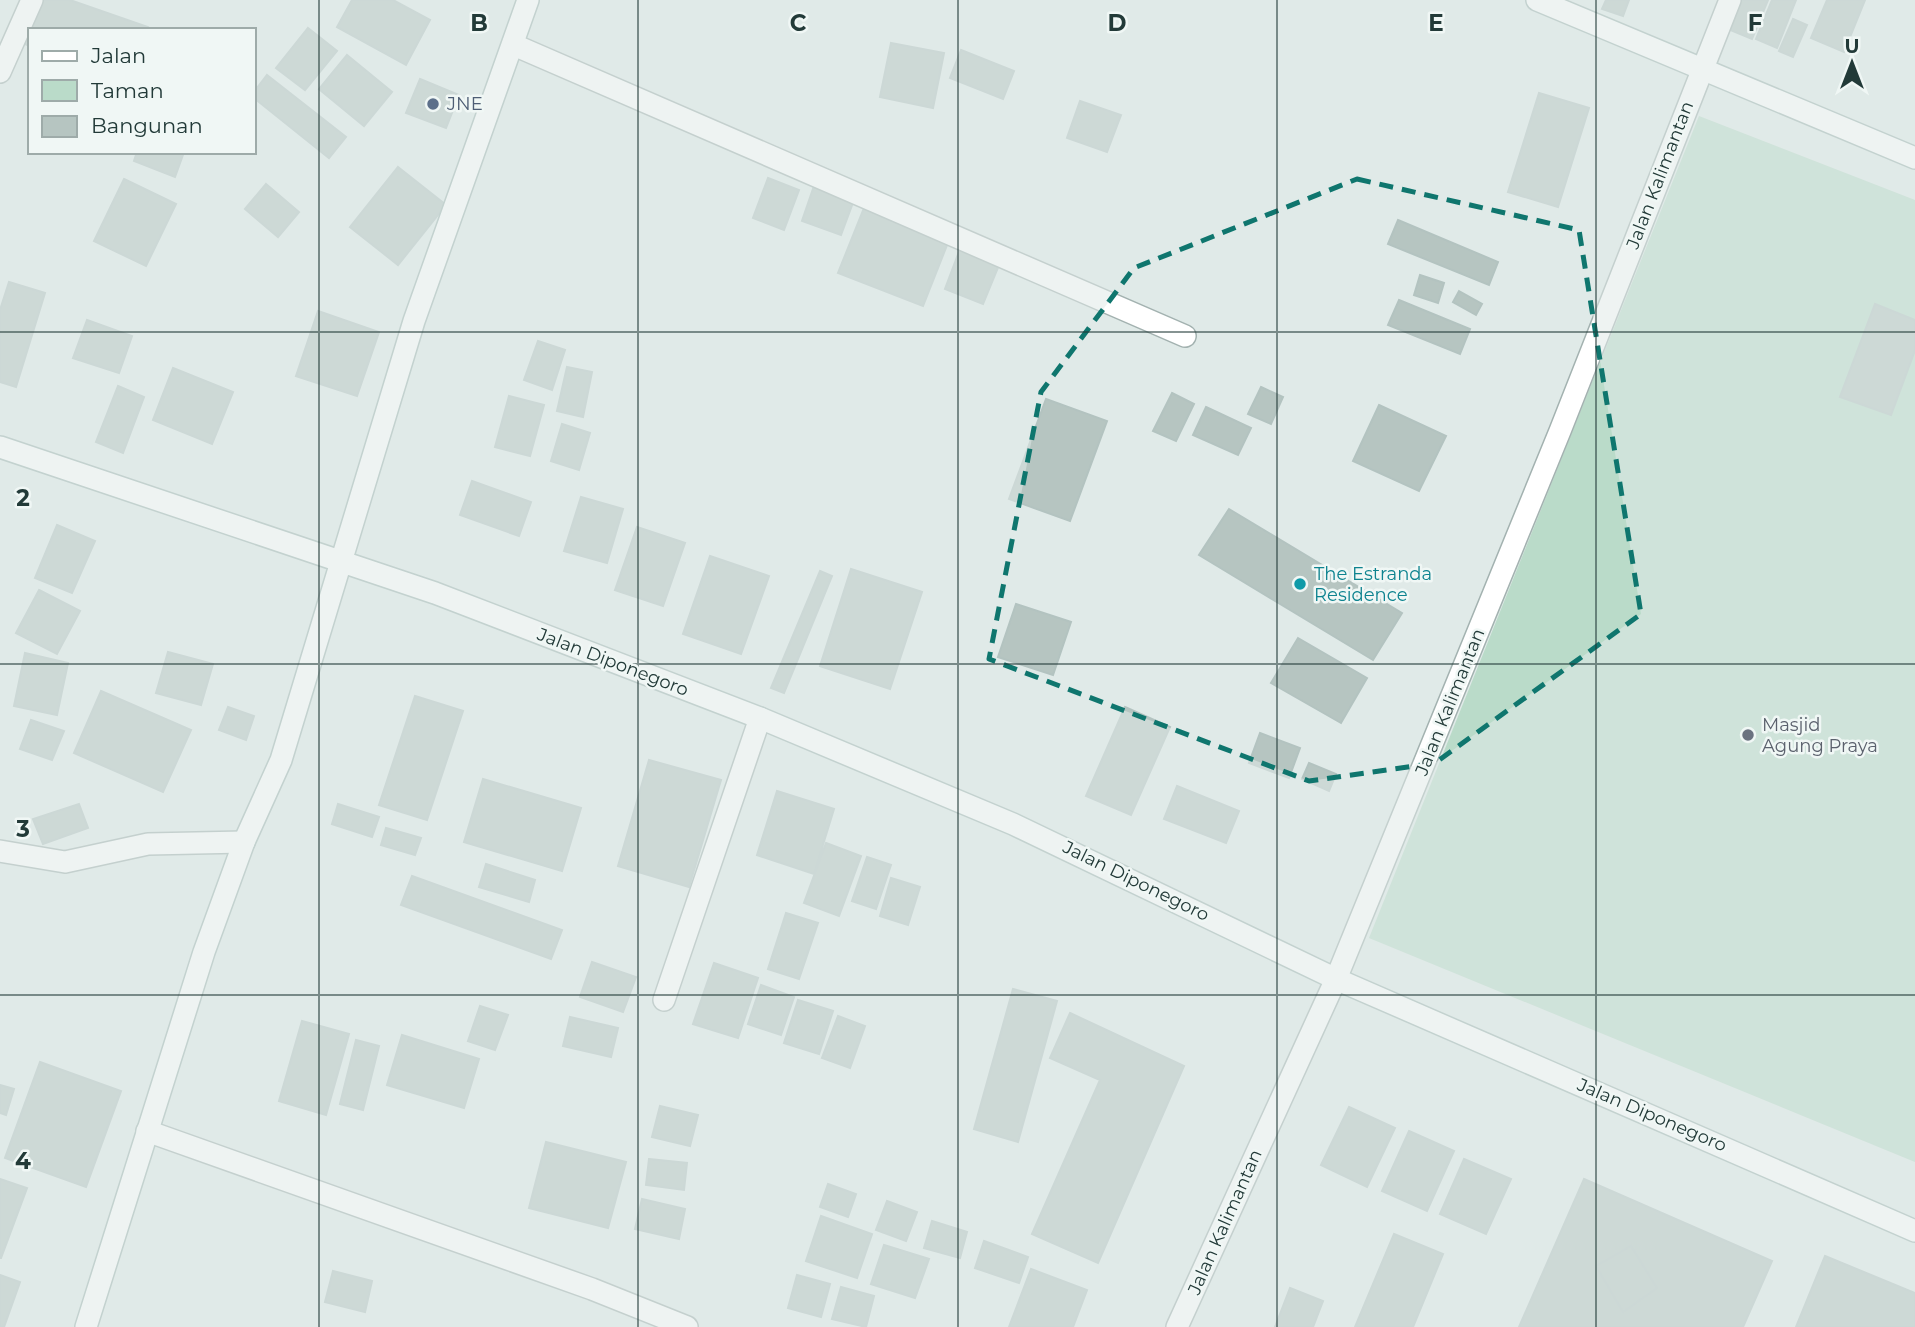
<svg xmlns="http://www.w3.org/2000/svg" width="1915" height="1327" font-family="Montserrat,sans-serif">
  <style>
    .green { fill: #badbc9 }
    .building { fill: #b6c5c1; stroke: #b3c3c0; stroke-width: 2 }
    .lines { fill: none; stroke-linecap: round; stroke-linejoin: round }
    .street-casing { stroke: #a3b2b0; stroke-width: 24 }
    .secondary-casing { stroke: #a0b5b2; stroke-width: 24 }
    .street { stroke: #fff; stroke-width: 21 }
    .secondary { stroke: #fff; stroke-width: 21 }
    .marked { fill: none; stroke: #0f766e; stroke-width: 5; stroke-dasharray: 14 9; stroke-linejoin: round }
    .grid { fill: none; stroke: #223a38; stroke-width: 2; stroke-opacity: 0.55 }
    .service-dot { fill: #5c6f8a; stroke: #f0f7f5; stroke-width: 2.5 }
    .culture-dot { fill: #0f9aa8; stroke: #f0f7f5; stroke-width: 2.5 }
    .worship-dot { fill: #6b7280; stroke: #f0f7f5; stroke-width: 2.5 }
    .labels { text-anchor: middle; stroke-width: 5; stroke-linejoin: round; paint-order: stroke }
    .service-label { font-size: 18px; fill: #4e5e75; stroke: #f0f7f5; text-anchor: start }
    .street-label { font-size: 18px; fill: #223a38; stroke: #f0f7f5 }
    .culture-label { font-size: 18px; fill: #0d838f; stroke: #f0f7f5; text-anchor: start }
    .worship-label { font-size: 18px; fill: #5b616d; stroke: #f0f7f5; text-anchor: start }
    .grid-label { font-size: 23px; text-anchor: middle; font-weight: bold; fill: #223a38; stroke: #f0f7f5; stroke-width: 5; stroke-linejoin: round; paint-order: stroke }
  </style>
  <rect width="100%" height="100%" fill="#e0eae8"/>
  <path class="green" d="M1699 116 1915 200V1162L1369 938Z"/>
  <path class="building" d="M37 0H70L148 27 147 30H30V46L22 43Z
    M352 0H393L430 20 406 65 337 27Z
    M1606 0H1629L1623 16 1602 9Z
    M1734 0H1768L1752 39 1723 27Z
    M1772 0H1796L1777 48 1756 39Z
    M1827 0H1865L1844 52 1811 38Z
    M1793 19 1807 25 1793 57 1779 51Z
    M308 28 337 51 305 90 276 68Z
    M891 43 944 53 933 108 880 97Z
    M961 50 1014 71 1003 99 950 78Z
    M347 55 392 92 364 126 319 89Z
    M267 75 346 137 329 158 254 98V92Z
    M420 79 459 95 446 128 406 113Z
    M1539 93 1589 108 1558 207 1508 192Z
    M1080 101 1121 115 1107 152 1067 138Z
    M137 152H184L175 177 134 161Z
    M398 167 446 205 398 265 350 227Z
    M768 178 799 190 784 230 753 218Z
    M124 179 176 204 146 266 94 241Z
    M815 183 855 197 841 235 802 221Z
    M266 184 299 212 278 237 245 209Z
    M866 203 951 235 923 306 838 273Z
    M1398 220 1498 262 1489 285 1388 244Z
    M960 249 999 265 983 304 945 289Z
    M1420 275 1444 283 1438 303 1414 295Z
    M9 282 45 293 16 387 0 382V310Z
    M1459 291 1482 304 1476 315 1453 302Z
    M1399 300 1470 329 1460 354 1388 325Z
    M1875 304 1915 320V350L1891 415 1840 397Z
    M318 311 379 332 357 396 296 376Z
    M87 320 132 336 119 373 73 358Z
    M538 341 565 350 552 390 524 380Z
    M567 367 592 372 583 417 557 411Z
    M173 368 233 392 212 444 153 420Z
    M118 386 144 397 123 453 96 442Z
    M1261 387 1283 397 1271 424 1248 414Z
    M1172 393 1194 404 1176 441 1153 431Z
    M509 396 544 405 530 456 495 447Z
    M1046 399 1107 421 1070 521 1009 499Z
    M1379 405 1446 436 1419 491 1353 461Z
    M1206 407 1251 428 1238 455 1193 435Z
    M562 424 590 433 579 470 551 461Z
    M472 481 531 502 519 536 460 515Z
    M581 497 623 509 607 563 564 551Z
    M1229 509 1402 613 1373 660 1199 555Z
    M57 525 95 541 72 593 35 578Z
    M637 527 685 543 663 606 615 590Z
    M710 556 769 576 741 654 683 634Z
    M851 569 922 592 890 689 820 666Z
    M820 571 832 576 784 693 771 688Z
    M39 590 80 611 57 654 16 633Z
    M1016 604 1071 622 1053 675 998 657Z
    M1298 638 1367 678 1341 723 1271 683Z
    M168 652 213 664 201 705 156 693Z
    M25 653 68 663 57 715 14 706Z
    M101 691 191 730 163 792 74 753Z
    M415 696 463 711 427 820 379 805Z
    M228 707 254 716 246 740 219 730Z
    M1125 707 1170 727 1131 815 1086 796Z
    M31 720 64 731 52 760 20 749Z
    M1260 733 1300 748 1289 778 1249 763Z
    M649 760 721 780 689 887 618 866Z
    M1309 763 1336 774 1329 791 1302 779Z
    M483 779 581 808 562 871 464 842Z
    M1177 786 1239 811 1226 843 1164 819Z
    M777 791 834 809 814 874 757 855Z
    M79 804 88 828 43 844 33 819Z
    M338 804 379 817 372 837 332 824Z
    M386 828 421 838 415 855 381 845Z
    M826 843 861 856 839 916 804 903Z
    M867 857 891 865 876 909 852 901Z
    M486 864 535 880 529 902 479 887Z
    M412 876 562 930 551 959 401 905Z
    M891 878 920 887 908 925 880 916Z
    M786 913 818 923 799 979 768 969Z
    M592 962 636 977 623 1012 580 997Z
    M714 963 758 978 738 1038 693 1024Z
    M761 985 794 997 781 1035 748 1024Z
    M1013 989 1057 1001 1018 1142 974 1129Z
    M798 1000 833 1011 819 1054 784 1043Z
    M480 1006 508 1015 495 1050 468 1041Z
    M1070 1013 1184 1066 1098 1263 1032 1234 1100 1080 1050 1058Z
    M838 1016 865 1026 850 1068 822 1058Z
    M570 1017 618 1028 611 1057 563 1046Z
    M302 1021 349 1034 326 1115 279 1101Z
    M402 1035 479 1059 464 1108 387 1085Z
    M356 1040 379 1046 363 1110 340 1104Z
    M40 1062 121 1091 86 1187 5 1158Z
    M0 1085 14 1089 6 1115 0 1113Z
    M660 1106 698 1115 690 1146 652 1137Z
    M1349 1107 1395 1128 1367 1187 1321 1165Z
    M1409 1131 1454 1151 1427 1211 1382 1191Z
    M546 1142 626 1162 608 1228 529 1208Z
    M649 1159 687 1163 684 1190 646 1185Z
    M1464 1159 1511 1179 1486 1234 1440 1214Z
    M0 1179 27 1188 1 1258H0Z
    M1584 1179 1772 1261 1743 1327H1519Z
    M828 1184 856 1194 848 1217 820 1207Z
    M642 1199 685 1209 679 1239 635 1229Z
    M887 1201 917 1212 906 1241 876 1230Z
    M821 1216 872 1234 857 1278 806 1261Z
    M932 1221 967 1232 960 1258 924 1248Z
    M1394 1234 1443 1254 1413 1327H1355Z
    M984 1241 1028 1257 1019 1283 975 1268Z
    M884 1245 929 1259 915 1298 871 1284Z
    M1631 1246 1657 1288 1623 1312 1596 1266Z
    M1825 1256 1915 1293V1327H1796Z
    M1031 1269 1087 1290 1073 1327H1009Z
    M333 1271 372 1281 365 1312 325 1302Z
    M0 1275 20 1282 4 1327H0Z
    M797 1275 830 1284 821 1317 788 1308Z
    M841 1287 874 1296 866 1327 832 1319Z
    M1290 1288 1323 1301 1313 1327H1275Z"/>
  <g class="lines">
    <defs>
      <path id="street" d="M514 45 1185 336
        M0 72 32 0
        M0 851 65 862 148 844 244 842
        M664 1000 760 718
        M147 1131 592 1289 687 1327
        M1177 1327 1336 979 1560 431 1730 0"/>
      <path id="secondary" d="M1537 0 1915 158
        M0 447 435 593 760 718 1013 824 1336 979 1915 1231
        M86 1327 204 952 244 842 281 760 414 321 528 0"/>
    </defs>
    <use href="#street" class="street-casing"/>
    <use href="#secondary" class="secondary-casing"/>
    <use href="#street" class="street"/>
    <use href="#secondary" class="secondary"/>
  </g>
  <path d="M0 0H1915V1327H0ZM1357 179 1579 230 1641 614 1435 763 1309 781 989 659 1041 392 1134 268Z" fill="#e0eae8" fill-opacity=".55" fill-rule="evenodd"/>
  <path class="marked" d="M1357 179 1579 230 1641 614 1435 763 1309 781 989 659 1041 392 1134 268Z"/>
  <path class="grid" d="M319 0V1327M638 0V1327M958 0V1327M1277 0V1327M1596 0V1327M0 332H1915M0 664H1915M0 995H1915"/>
  <circle class="service-dot" cx="433" cy="104" r="7"/>
  <circle class="culture-dot" cx="1300" cy="584" r="7"/>
  <circle class="worship-dot" cx="1748" cy="735" r="7"/>
  <g class="labels">
    <g class="service-label">
      <text x="447" y="110">JNE</text>
    </g>
    <g class="street-label">
      <text transform="translate(1660 175) rotate(-69)" y="6">Jalan Kalimantan</text>
      <text transform="translate(613 662) rotate(21)" y="6">Jalan Diponegoro</text>
      <text transform="translate(1450 702) rotate(-68)" y="6">Jalan Kalimantan</text>
      <text transform="translate(1136 881) rotate(26)" y="6">Jalan Diponegoro</text>
      <text transform="translate(1652 1115) rotate(23)" y="6">Jalan Diponegoro</text>
      <text transform="translate(1225 1222) rotate(-66)" y="6">Jalan Kalimantan</text>
    </g>
    <g class="culture-label">
      <text x="1314" y="580">The Estranda<tspan x="1314" dy="21">Residence</tspan></text>
    </g>
    <g class="worship-label">
      <text x="1762" y="731">Masjid<tspan x="1762" dy="21">Agung Praya</tspan></text>
    </g>
  </g>
  <g class="grid-label">
    <text x="479" y="31">B</text>
    <text x="798" y="31">C</text>
    <text x="1117" y="31">D</text>
    <text x="1436" y="31">E</text>
    <text x="1755" y="31">F</text>
    <text x="23" y="506">2</text>
    <text x="23" y="837">3</text>
    <text x="23" y="1169">4</text>
  </g>
  <rect x="28" y="28" width="228" height="126" fill="#f0f7f5" stroke="#9eaba9" stroke-width="2"/>
  <rect x="42" y="51" width="35" height="10" fill="#ffffff" stroke="#9eaba9" stroke-width="2"/>
  <text x="91" y="63" font-size="21" fill="#223a38">Jalan</text>
  <rect x="42" y="80" width="35" height="21" fill="#badbc9" stroke="#9eaba9" stroke-width="2"/>
  <text x="91" y="98" font-size="21" fill="#223a38">Taman</text>
  <rect x="42" y="116" width="35" height="21" fill="#b6c5c1" stroke="#9eaba9" stroke-width="2"/>
  <text x="91" y="133" font-size="21" fill="#223a38">Bangunan</text>
  <g transform="translate(1852 63)" stroke="#f0f7f5" stroke-width="5" paint-order="stroke">
  <path d="M0-5L12 26L0 18L-12 26Z" fill="#223a38"/>
  <text y="-10" font-size="19" font-weight="bold" text-anchor="middle" fill="#223a38">U</text>
  </g>
</svg>
